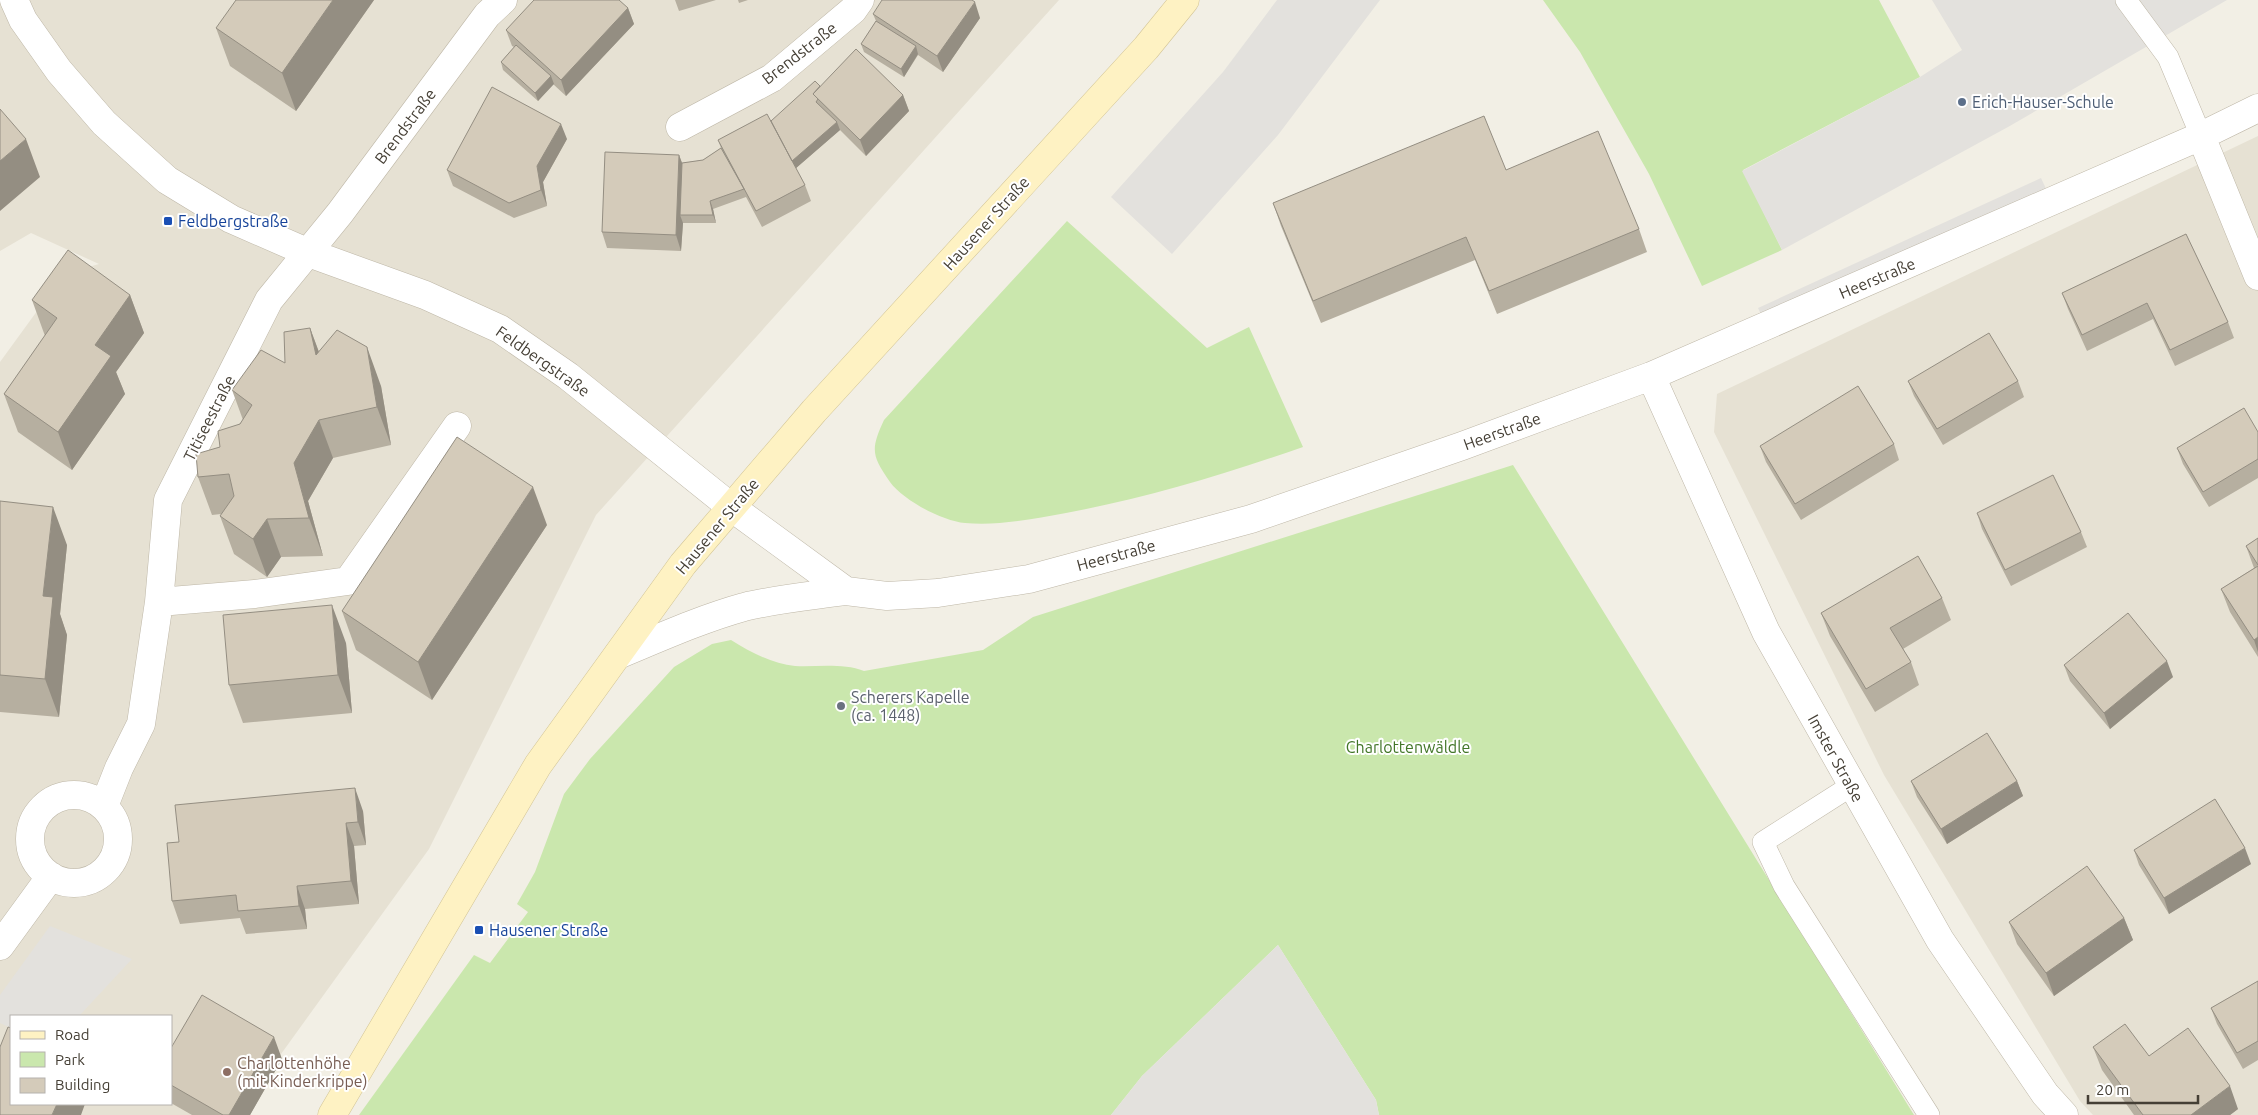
<svg xmlns="http://www.w3.org/2000/svg" width="2258" height="1115" font-family="Ubuntu,sans-serif">
  <style>
    .residential { fill: #e6e1d3; fill-rule: evenodd }
    .green { fill: #cae7ad }
    .parking { fill: #e3e1dd }
    .lines { fill: none; stroke-linecap: round; stroke-linejoin: round }
    .service-casing { stroke: #beb7a7; stroke-width: 22 }
    .minor-casing { stroke: #beb7a7; stroke-width: 29 }
    .secondary-casing { stroke: #d2c495; stroke-width: 29 }
    .service { stroke: #fff; stroke-width: 21 }
    .minor { stroke: #fff; stroke-width: 28 }
    .secondary { stroke: #fef2c3; stroke-width: 28 }
    .wall { fill: #b6afa0 }
    .shaded-wall { fill: #948e82 }
    .building { fill: #d4cbba; stroke: #948e82 }
    .service-dot { fill: #5c6f8a; stroke: #fff; stroke-width: 2 }
    .transit-dot { fill: #1a4fb4; stroke: #fff; stroke-width: 2 }
    .worship-dot { fill: #6b7280; stroke: #fff; stroke-width: 2 }
    .education-dot { fill: #8d6e63; stroke: #fff; stroke-width: 2 }
    .labels { text-anchor: middle; stroke-width: 4; stroke-linejoin: round; paint-order: stroke }
    .street-label { font-size: 16px; fill: #453f35; stroke: #fff }
    .service-label { font-size: 16px; fill: #4e5e75; stroke: #fff; text-anchor: start }
    .transit-label { font-size: 16px; fill: #164399; stroke: #fff; text-anchor: start }
    .worship-label { font-size: 16px; fill: #5b616d; stroke: #fff; text-anchor: start }
    .park-label { font-size: 16px; fill: #427628; stroke: #fff }
    .education-label { font-size: 16px; fill: #785e54; stroke: #fff; text-anchor: start }
  </style>
  <rect width="100%" height="100%" fill="#f2efe5"/>
  <path class="residential" d="M0 0H1059L596 515 429 849 237 1115H0V362L64 274 99 264 31 233 0 251ZM11 1016H171V1104H11Z
    M2258 136V1115H2093L2080 1101 1884 775 1714 432 1717 394Z"/>
  <path class="green" d="M1543 0H1879L1920 77 1743 170 1782 250 1702 286 1649 174 1580 52Z
    M1067 221 1207 348 1249 327 1303 447C1225 474 1147 498 1066 513 1033 519 998 526 965 523 942 521 903 500 890 482 872 456 870 450 884 420Z
    M1513 465 1914 1115H1379L1376 1100 1278 945 1142 1076 1111 1115H359L474 955 490 963 528 912 517 904 535 872 564 794 590 759 674 667 712 644 731 640C750 652 773 664 795 666 818 667 843 663 864 671L983 650 1033 617Z"/>
  <path class="parking" d="M1277 0H1380L1278 135 1172 254 1111 197 1223 72Z
    M1932 0H2227L2008 127 1782 250 1742 171 1920 77 1962 50Z
    M2041 178 2048 193 1764 321 1758 308Z
    M50 926 132 959 79 1016H11V1028L0 1023V995Z
    M1278 945 1376 1100 1379 1115H1111L1142 1076Z"/>
  <g class="lines">
    <defs>
      <path id="service" d="M2126 0 2168 57 2201 136
        M1851 786 1763 842 1784 886 1929 1115"/>
      <path id="minor" d="M14 0 23 20 59 71 104 123 167 180 231 219 309 253 425 295 500 329 568 376 731 507 846 591 887 596 938 593 1029 579 1251 519 1462 446 1651 376 2201 136 2258 108
        M680 127 772 78 853 10 860 0
        M2201 136 2258 276
        M1651 376 1766 632 1940 940 2045 1094 2064 1115
        M159 602 255 594 348 581 457 426
        M618 655C659 638 701 619 744 607 777 599 811 596 846 591
        M30 839a44 44 0 1 1 88 0a44 44 0 1 1-88 0Z
        M104 806 119 768 141 724 159 602 168 500 269 300 340 213 487 15 503 0
        M0 946 51 876"/>
      <path id="secondary" d="M332 1115 538 765 683 564 814 411 1146 48 1185 0"/>
    </defs>
    <use href="#service" class="service-casing"/>
    <use href="#minor" class="minor-casing"/>
    <use href="#secondary" class="secondary-casing"/>
    <use href="#service" class="service"/>
    <use href="#minor" class="minor"/>
    <use href="#secondary" class="secondary"/>
  </g>
  <path class="wall" d="M374 0 296 111 230 66 216 28Z
    M675 0H716L679 11Z
    M738 0H748L739 3Z
    M628 8 634 24 566 96 553 84 538 101 503 70 501 62 514 47 512 46 506 30Z
    M873 14 980 18 943 72 918 55 904 77 864 52 861 44 876 21Z
    M820 86 903 95 909 111 866 156 840 130 796 168 805 185 811 201 762 227 746 197 713 209 716 223H683L681 251 607 248 602 232 679 155 682 163 703 160 721 148 718 140 771 121Z
    M567 139 543 182 547 206 514 218 453 186 447 170Z
    M1506 170 1639 229 1647 252 1497 314 1475 260 1321 323 1281 226 1273 203Z
    M2186 234 2228 322 2234 338 2175 366 2153 319 2087 351 2068 309 2062 293Z
    M130 295 144 333 116 372 125 394 72 470 18 432 4 394 45 336 32 300Z
    M310 328 319 352 381 386 391 445 333 458 308 501 323 556 281 557 267 577 234 554 220 516 221 514 212 515 198 477 220 447 243 420 232 390 285 363Z
    M1908 381H2018L2024 397 1943 445 1914 396Z
    M2258 432V478L2209 507 2183 464 2177 448Z
    M1894 444 1899 460 1801 520 1766 462 1760 446Z
    M0 501 67 545 60 614 67 635 59 717 0 712Z
    M1977 513 2081 532 2087 547 2011 586 1982 529Z
    M547 525 432 700 356 650 342 611Z
    M2258 538V657L2230 612 2221 589 2254 568 2246 546Z
    M1942 598 1951 620 1903 649 1911 662 1919 685 1875 712 1830 636 1821 613Z
    M346 643 352 713 243 723 229 685Z
    M2064 665 2173 677 2110 729 2070 681Z
    M1911 781H2017L2023 796 1947 844 1917 797Z
    M363 811 366 845 354 846 359 904 305 909 307 929 246 934 240 918 180 924 172 901 179 842Z
    M2134 850 2251 864 2169 914 2139 865Z
    M2124 918 2133 940 2054 996 2017 944 2009 922Z
    M2258 981V1060L2243 1069 2217 1024 2211 1008Z
    M2093 1047 2149 1056 2238 1109 2230 1115H2134L2102 1070Z
    M171 1048 282 1059 250 1115H192L171 1103Z"/>
  <path class="shaded-wall" d="M333 0H374L296 111 282 73Z
    M975 2 980 18 943 72 937 56Z
    M628 8 634 24 566 96 561 80Z
    M916 46 918 54 904 77 901 69Z
    M551 76 554 84 538 101 535 93Z
    M903 95 909 111 866 156 860 140Z
    M837 122 840 130 795 169 792 161Z
    M561 124 567 139 543 182 547 206 541 190 537 166Z
    M26 139 40 177 0 211V161Z
    M679 155 685 171 680 215 683 223 681 251 676 235Z
    M710 201 713 209 716 223 713 215Z
    M130 295 144 333 116 372 125 394 72 470 58 432 95 345Z
    M310 328 324 366 316 355Z
    M367 347 381 386 391 445 377 407Z
    M319 420 333 458 308 501 323 556 309 518 294 463Z
    M533 487 547 525 432 700 418 662Z
    M53 507 67 545 60 614 67 635 59 717 45 679 43 596Z
    M267 519 281 557 267 577 253 539Z
    M332 605 346 643 352 713 338 675Z
    M2258 637V652L2254 640Z
    M2167 661 2173 677 2110 729 2104 713Z
    M2017 781 2023 796 1947 844 1941 829Z
    M355 788 363 811 366 845 358 822Z
    M346 823 354 846 359 904 351 881Z
    M2245 848 2251 864 2169 914 2164 898Z
    M297 886 305 909 307 929 299 906Z
    M2124 918 2133 940 2054 996 2046 973Z
    M274 1037 282 1059 250 1115H229Z
    M2230 1086 2238 1109 2230 1115H2191Z
    M57 1104H85L81 1115H52Z"/>
  <path class="building" d="M236 0H333L282 73 216 28Z
    M534 0H619L628 8 561 80 506 30Z
    M882 0H972L975 2 937 56 873 14Z
    M876 21 916 46 901 69 861 44Z
    M516 45 551 76 535 93 501 62Z
    M856 49 903 95 860 140 813 94Z
    M815 81 820 86 813 94 818 99 816 102 837 122 792 161 771 121Z
    M492 87 561 124 537 166 541 190 509 203 447 170Z
    M0 109 26 139 0 161Z
    M767 114 805 185 756 211 718 140Z
    M1484 116 1506 170 1598 131 1639 229 1489 291 1466 237 1313 301 1273 203Z
    M721 148 744 189 710 201 713 215H680L682 163 703 160Z
    M605 152 679 155 676 235 602 232Z
    M2186 234 2228 322 2170 350 2147 303 2082 335 2062 293Z
    M68 250 130 295 95 345 111 356 58 432 4 394 57 318 32 300Z
    M310 328 316 355 337 330 367 347 377 407 319 420 294 463 309 518 267 519 253 539 220 516 234 496 229 474 198 477 196 454 220 447 218 431 240 424 252 405 232 390 261 350 285 363 284 332Z
    M1989 333 2018 381 1937 429 1908 381Z
    M1858 386 1894 444 1795 504 1760 446Z
    M2244 408 2258 432V459L2203 492 2177 448Z
    M457 437 533 487 418 662 342 611Z
    M2053 475 2081 532 2005 570 1977 513Z
    M0 501 53 507 43 596 53 597 45 679 0 675Z
    M2258 538V565L2246 546Z
    M1918 556 1942 598 1890 628 1911 662 1866 689 1821 613Z
    M2258 566V637L2254 640 2221 589Z
    M332 605 338 675 229 685 223 615Z
    M2128 613 2167 661 2104 713 2064 665Z
    M1987 733 2017 781 1941 829 1911 781Z
    M355 788 358 822 346 823 351 881 297 886 299 906 238 911 236 895 172 901 167 843 179 842 175 805Z
    M2215 799 2245 848 2164 898 2134 850Z
    M2087 866 2124 918 2046 973 2009 922Z
    M2258 981V1041L2237 1053 2211 1008Z
    M202 995 274 1037 229 1115H223L171 1085V1048Z
    M2125 1024 2149 1056 2188 1028 2230 1086 2191 1115H2143L2093 1047Z
    M8 1027 11 1028V1104H57L52 1115H0V1047Z"/>
  <circle class="service-dot" cx="1962" cy="102" r="5"/>
  <g class="transit-dot">
    <rect x="163" y="216" width="10" height="10" rx="2.5"/>
    <rect x="474" y="925" width="10" height="10" rx="2.5"/>
  </g>
  <circle class="worship-dot" cx="841" cy="706" r="5"/>
  <circle class="education-dot" cx="227" cy="1072" r="5"/>
  <g class="labels">
    <g class="street-label">
      <text transform="translate(799 53) rotate(-38)" y="6">Brendstraße</text>
      <text transform="translate(405 126) rotate(-53)" y="6">Brendstraße</text>
      <text transform="translate(986 223) rotate(-48)" y="6">Hausener Straße</text>
      <text transform="translate(1877 278) rotate(-23)" y="6">Heerstraße</text>
      <text transform="translate(543 361) rotate(35)" y="6">Feldbergstraße</text>
      <text transform="translate(209 418) rotate(-63)" y="6">Titiseestraße</text>
      <text transform="translate(1502 431) rotate(-20)" y="6">Heerstraße</text>
      <text transform="translate(717 526) rotate(-50)" y="6">Hausener Straße</text>
      <text transform="translate(1116 555) rotate(-15)" y="6">Heerstraße</text>
      <text transform="translate(1836 758) rotate(61)" y="6">Imster Straße</text>
    </g>
    <g class="service-label">
      <text x="1972" y="108">Erich-Hauser-Schule</text>
    </g>
    <g class="transit-label">
      <text x="178" y="227">Feldbergstraße</text>
      <text x="489" y="936">Hausener Straße</text>
    </g>
    <g class="worship-label">
      <text x="851" y="703">Scherers Kapelle<tspan x="851" dy="18">(ca. 1448)</tspan></text>
    </g>
    <g class="park-label">
      <text x="1408" y="753">Charlottenwäldle</text>
    </g>
    <g class="education-label">
      <text x="237" y="1069">Charlottenhöhe<tspan x="237" dy="18">(mit Kinderkrippe)</tspan></text>
    </g>
  </g>
  <rect x="10" y="1015" width="162" height="90" fill="#ffffff" stroke="#b5b2ae"/>
  <rect x="20" y="1031" width="25" height="8" fill="#fef2c3" stroke="#b5b2ae"/>
  <text x="55" y="1040" font-size="15" fill="#453f35">Road</text>
  <rect x="20" y="1052" width="25" height="15" fill="#cae7ad" stroke="#b5b2ae"/>
  <text x="55" y="1065" font-size="15" fill="#453f35">Park</text>
  <rect x="20" y="1078" width="25" height="15" fill="#d4cbba" stroke="#b5b2ae"/>
  <text x="55" y="1090" font-size="15" fill="#453f35">Building</text>
  <path d="M2088 1095v8h110v-8" fill="none" stroke="#453f35" stroke-width="2.5"/>
  <text x="2096" y="1095" font-size="15" fill="#453f35" stroke="#ffffff" stroke-width="4" paint-order="stroke">20 m</text>
</svg>
